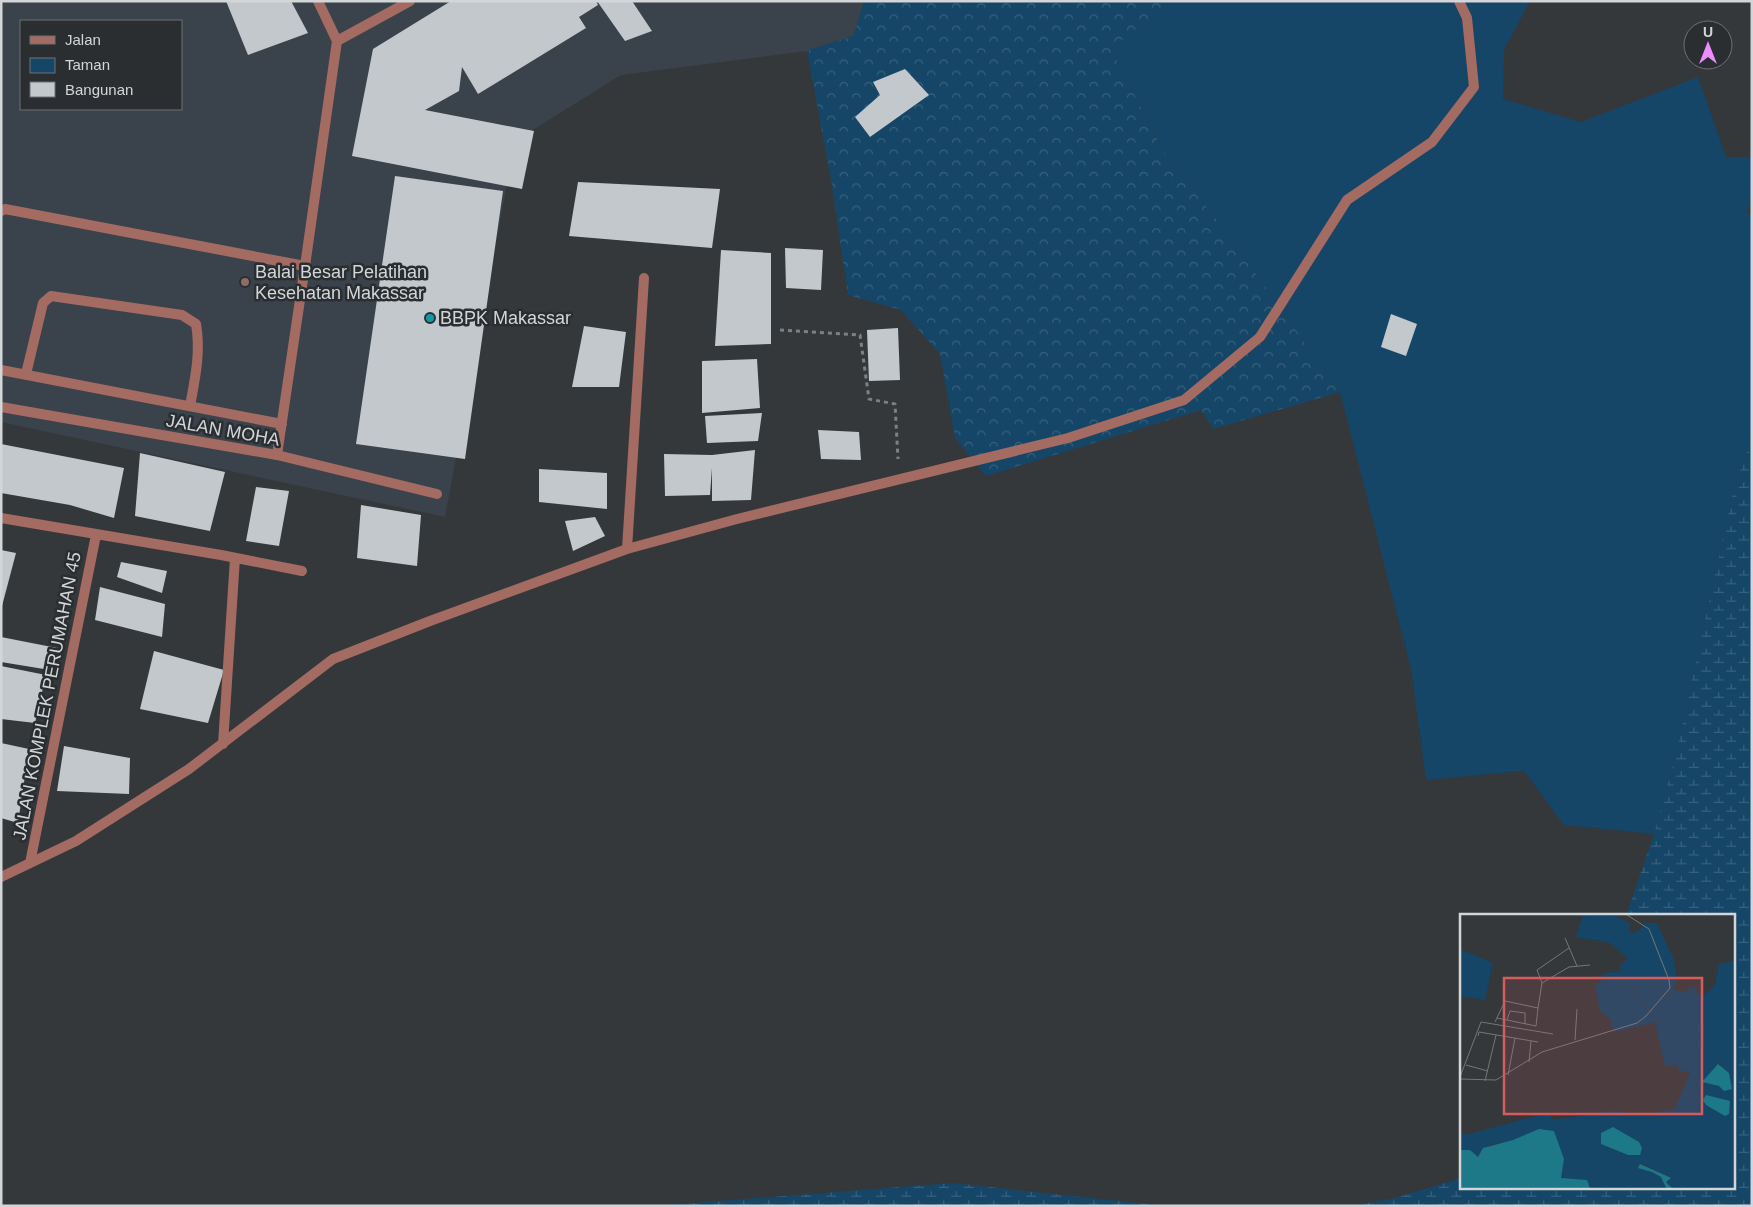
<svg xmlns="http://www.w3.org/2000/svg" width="1753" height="1207" font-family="Arial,sans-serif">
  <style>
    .built { fill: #3a434b; fill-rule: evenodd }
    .green { fill: #164667 }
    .forest { fill: url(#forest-crowns) }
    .wetland { fill: url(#wetland-marsh) }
    .building { fill: #c3c8cc }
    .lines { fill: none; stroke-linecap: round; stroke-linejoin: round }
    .path { stroke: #7e8184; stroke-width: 3; stroke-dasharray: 4 4; stroke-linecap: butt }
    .service { stroke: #a36b62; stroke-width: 10 }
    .minor { stroke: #a36b62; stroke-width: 10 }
    .education-dot { fill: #8d6e63; stroke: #2a2e31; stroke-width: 2 }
    .culture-dot { fill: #0f9aa8; stroke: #2a2e31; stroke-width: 2 }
    .labels { text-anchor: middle; stroke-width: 5; stroke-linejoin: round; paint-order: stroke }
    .poi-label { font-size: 18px; fill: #d3d6d8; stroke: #2a2e31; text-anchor: start }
    .street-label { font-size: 18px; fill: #d3d6d8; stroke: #2a2e31 }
    .inset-road { fill: none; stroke: #74777a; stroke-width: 1 }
    .view { fill: #d55c5d; fill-opacity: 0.15; stroke: #d55c5d; stroke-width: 2.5 }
    .inset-edge { fill: none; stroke: #d3d6d8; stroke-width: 2.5 }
  </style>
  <defs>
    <pattern id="forest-crowns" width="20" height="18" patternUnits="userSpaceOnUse" patternTransform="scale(1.25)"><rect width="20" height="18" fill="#164667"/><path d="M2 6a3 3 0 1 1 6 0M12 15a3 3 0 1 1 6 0" fill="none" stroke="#37607c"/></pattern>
    <pattern id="wetland-marsh" width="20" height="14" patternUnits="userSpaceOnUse" patternTransform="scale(1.25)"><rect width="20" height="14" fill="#164667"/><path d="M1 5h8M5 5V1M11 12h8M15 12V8" fill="none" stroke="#37607c"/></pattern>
  </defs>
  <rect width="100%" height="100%" fill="#34383b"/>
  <path class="built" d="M1 1H864L854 35 807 51 621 75 515 141 445 517 1 422ZM21 21H181V109H21Z"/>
  <path class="green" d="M1166 1H1530L1504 50 1503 99 1581 122 1698 77 1726 157H1752V196L1747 213 1752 214V436L1733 492 1675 758 1654 834 1564 825 1524 771 1426 780 1411 669 1340 392 1229 236 1162 149 1111 49 1167 4Z"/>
  <path class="forest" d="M864 1H1166L1167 4 1111 49 1162 149 1229 236 1340 392 1213 429 1201 410 986 476 955 438 940 354 901 310 848 295 831 180 807 51 854 35Z"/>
  <path class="wetland" d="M1752 436V1206H1350L1395 1198 1462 1178V1188H1734V916H1626L1654 834 1675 758 1733 492Z
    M952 1183 1166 1206H655H656Z"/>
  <path class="building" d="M226 1H291L308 33 248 55Z
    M451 1H596L598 5 579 17 586 28 478 94 462 67 459 91 425 110 534 131 522 189 352 156 373 49Z
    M597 1H632L652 31 625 41Z
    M905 69 929 95 870 137 855 117 880 95 873 82Z
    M395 176 503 191 465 459 356 444Z
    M578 182 720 189 712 248 569 236Z
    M785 248 823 250 821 290 786 288Z
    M721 250 771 253V344L715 346Z
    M1391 314 1417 324 1406 356 1381 347Z
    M584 326 626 332 619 387H572Z
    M898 328 900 380 869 381 867 330Z
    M757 359 760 408 702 413V361Z
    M762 413 758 441 707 443 705 416Z
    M818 430 859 432 861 460 821 459Z
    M1 444 124 468 114 518 70 505 1 493Z
    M755 450 751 500 712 501V468L710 495 665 496 664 454 712 455Z
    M140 453 225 472 210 531 135 516Z
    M539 469 607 473V509L539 502Z
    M256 487 289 491 279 546 246 541Z
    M361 505 421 515 417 566 357 558Z
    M595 517 605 536 573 551 565 521Z
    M1 550 16 553 2 606H1Z
    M121 562 167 571 162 593 117 577Z
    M100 587 165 604 162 637 95 620Z
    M1 637 57 648 50 670 1 662Z
    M154 651 224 670 208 723 140 709Z
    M1 666 46 675 35 723 1 719Z
    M1 743 29 749 18 823 1 818Z
    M64 746 130 758 129 794 57 791Z"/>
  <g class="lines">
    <path class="path" d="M780 330 860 335 869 399 895 404 898 459"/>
    <path class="service" d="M26 374 43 303 51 296 182 315 196 324C201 352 195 379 190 406"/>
    <path class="minor" d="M337 41 410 1
      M1 211 5 209 305 266 337 41 318 1
      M1 370 282 424
      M1 407 277 455 437 494
      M277 455 305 266
      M1 518 221 555 302 571
      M627 549 644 278
      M223 744 235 558
      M30 863 96 535
      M1 877 76 841 189 769 333 659 430 621 627 549 737 519 1068 438 1184 400 1260 337 1347 200 1432 142 1474 87 1467 18 1459 1"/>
  </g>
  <circle class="education-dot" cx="245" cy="282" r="5"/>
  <circle class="culture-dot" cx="430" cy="318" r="5"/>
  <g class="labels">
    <g class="poi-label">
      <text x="255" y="278">Balai Besar Pelatihan<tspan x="255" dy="21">Kesehatan Makassar</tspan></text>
      <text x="440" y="324">BBPK Makassar</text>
    </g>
    <g class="street-label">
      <text transform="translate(223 430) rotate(10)" y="6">JALAN MOHA</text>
      <text transform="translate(47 696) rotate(-79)" y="6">JALAN KOMPLEK PERUMAHAN 45</text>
    </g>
  </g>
  <g transform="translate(1460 914)">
    <rect width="275" height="275" fill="#34383b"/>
    <path d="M123 1 156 2 169 9 170 19 177 18 185 9H197L214 46 217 64 213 75 222 78 235 73 239 81 243 82 241 88 248 91 230 158 220 157 216 151 205 152 195 108 159 53 168 44 150 29 116 23Z" fill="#164667"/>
    <path d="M154 57H172L176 64 169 70 195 108 155 118 152 113 150 104 140 97 135 70 140 68 143 60Z" fill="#164667"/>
    <path d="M275 46V274H212L206 268 210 264 207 262 182 250H178L201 263 206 274H130V271L101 264 104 245 95 222 79 215 54 226 30 231 18 243 11 238 0 236V215L5 221 88 199 93 206 151 197 188 201 215 195 230 158 247 91 241 88 243 82 256 70 257 51ZM259 150H261L264 177 259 172 243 169ZM155 215 179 228 180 241H168L150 234Z" fill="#164667" fill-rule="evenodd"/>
    <path d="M0 35 33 49 25 86 0 82Z" fill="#164667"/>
    <path d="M258 150 269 159 272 175 264 177 259 172 242 168ZM246 181 270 187 269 200 265 202 246 191 243 186ZM153 213 179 228 182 234 180 241H168L141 230V219ZM79 215 94 217 104 245 101 264 127 266 130 274H0V236H10L18 243 23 234 53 226ZM180 250 207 262 211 264 206 268 212 274H206L201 263 192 258 178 254Z" fill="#1d7887"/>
    <path class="inset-road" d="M105 24 117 52M82 69 109 53 130 51M37 104 76 112M47 106 50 97 65 99V110M35 108 45 87 78 94 82 69 77 56 109 34M76 112 78 94M18 122 19 118 78 128M115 126 117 95M69 148 71 127M6 151 28 157M48 161 55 124M0 163 21 108 93 120M0 165 36 166 82 138 177 109 186 102 210 74 209 66 189 15 167 1M25 167 36 121"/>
    <path class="view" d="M44 64H242V200H44Z"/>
    <rect width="275" height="275" class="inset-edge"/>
  </g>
  <rect width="1753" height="1207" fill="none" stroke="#d3d6d8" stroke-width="5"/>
  <rect x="20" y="20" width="162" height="90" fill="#2a2e31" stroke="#6e7174"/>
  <rect x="30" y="36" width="25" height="8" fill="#a36b62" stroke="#6e7174"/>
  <text x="65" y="45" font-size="15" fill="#d3d6d8">Jalan</text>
  <rect x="30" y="58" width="25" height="15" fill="#164667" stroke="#6e7174"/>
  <text x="65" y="70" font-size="15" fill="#d3d6d8">Taman</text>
  <rect x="30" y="82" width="25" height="15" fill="#c3c8cc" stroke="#6e7174"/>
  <text x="65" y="95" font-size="15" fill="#d3d6d8">Bangunan</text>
  <g transform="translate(1708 45)"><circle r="24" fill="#2a2e31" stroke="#6e7174"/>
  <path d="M0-4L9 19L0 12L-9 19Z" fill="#eb8dfc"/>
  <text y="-8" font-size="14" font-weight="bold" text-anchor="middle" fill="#d3d6d8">U</text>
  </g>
</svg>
